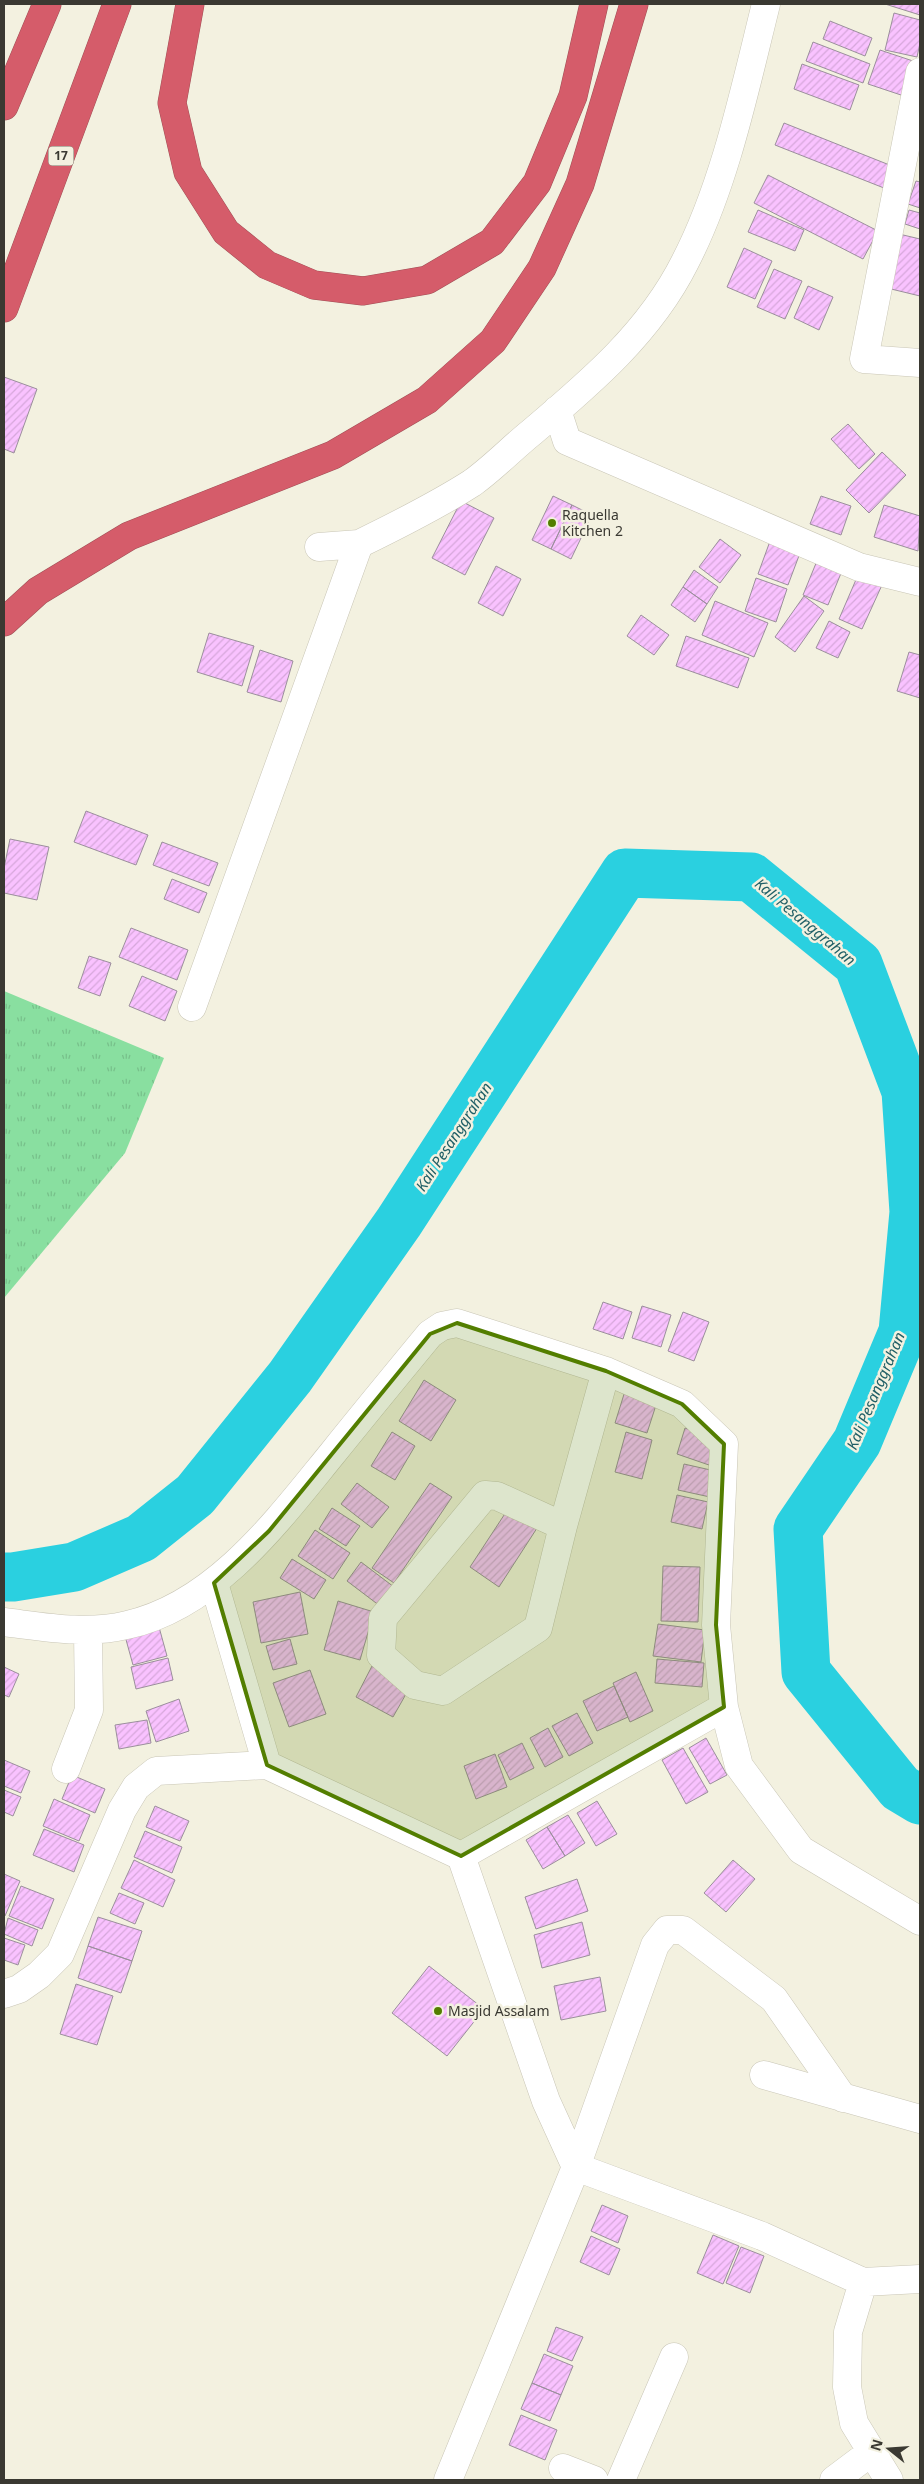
<svg xmlns="http://www.w3.org/2000/svg" width="924" height="2484" font-family="'Noto Sans',sans-serif">
  <style>
    .grass { fill: url(#grass-tufts) }
    .lines { fill: none; stroke-linecap: round; stroke-linejoin: round }
    .river { stroke: #2ad0e0; stroke-width: 49 }
    .building { fill: url(#building-hatch); stroke: #9b8f9c }
    .minor-casing { stroke: #c9c6b6; stroke-width: 29 }
    .motorway-casing { stroke: #9f5056; stroke-width: 29 }
    .minor { stroke: #fff; stroke-width: 28 }
    .motorway { stroke: #d55c6a; stroke-width: 28 }
    .marked { fill: #537e00; fill-opacity: 0.2; stroke: #537e00; stroke-width: 4; stroke-linejoin: round }
    .poi-dot { fill: #537e00; stroke: #f3f1e0; stroke-width: 2 }
    .labels { text-anchor: middle; stroke-width: 5; stroke-linejoin: round; paint-order: stroke }
    .shield { fill: #f3f1e0; stroke: #727066; stroke-width: 1 }
    .shield-label { font-size: 12px; font-weight: bold; fill: #3a3932 }
    .poi-label { font-size: 14px; fill: #3a3932; stroke: #f3f1e0; text-anchor: start }
    .water-label { font-size: 15px; font-style: italic; fill: #215f66; stroke: #f3f1e0 }
  </style>
  <defs>
    <pattern id="grass-tufts" width="24" height="20" patternUnits="userSpaceOnUse" patternTransform="scale(1.25)"><rect width="24" height="20" fill="#89dfa0"/><path d="M3 7l-1-3M5 7V3M7 7l1-3M15 17l-1-3M17 17v-4M19 17l1-3" fill="none" stroke="#77c08a"/></pattern>
    <pattern id="building-hatch" width="6" height="6" patternUnits="userSpaceOnUse" patternTransform="scale(1.25)"><rect width="6" height="6" fill="#f9c2ff"/><path d="M-1 1l2-2M0 6l6-6M5 7l2-2" fill="none" stroke="#d6a7db"/></pattern>
  </defs>
  <rect width="100%" height="100%" fill="#f3f1e0"/>
  <path class="grass" d="M4 991 164 1058 125 1153 4 1298Z"/>
  <g class="lines">
    <path class="river" d="M4 1577H13L74 1567 141 1538 195 1495 290 1377 399 1222 625 873 751 877 858 964 906 1091 914 1212 903 1332 857 1442 798 1529 806 1672 900 1788 920 1800"/>
  </g>
  <path class="building" d="M885 4H920V15Z
    M894 13 920 20V43L917 57 885 50Z
    M830 21 872 38 865 56 823 39Z
    M813 42 870 64 863 83 806 61Z
    M880 50 919 63 907 97 868 84Z
    M802 64 859 85 850 110 794 89Z
    M784 123 892 166 884 188 775 145Z
    M768 175 878 231 863 259 754 203Z
    M916 181 920 182V208L908 204Z
    M758 210 804 230 795 251 748 232Z
    M909 210 920 213V229L905 224Z
    M899 234 920 239V296L887 288Z
    M744 248 772 261 755 299 727 287Z
    M774 269 802 281 785 319 757 307Z
    M808 286 833 297 819 330 794 318Z
    M4 377 37 389 14 453 4 449Z
    M848 424 875 454 859 469 831 439Z
    M882 452 906 475 869 513 846 490Z
    M553 496 572 505 551 549 532 540Z
    M821 496 851 506 841 535 810 524Z
    M461 501 494 518 465 575 432 558Z
    M572 505 592 515 571 559 551 549Z
    M884 505 920 516 918 551 874 537Z
    M773 533 803 545 788 585 758 574Z
    M720 539 741 555 720 583 699 567Z
    M821 551 846 561 828 605 803 595Z
    M496 566 521 579 503 616 478 603Z
    M694 570 718 587 707 604 683 587Z
    M858 575 882 585 862 629 839 619Z
    M756 578 787 589 776 622 745 611Z
    M683 587 707 604 695 622 671 605Z
    M804 596 824 611 795 652 775 637Z
    M715 601 768 623 754 657 702 635Z
    M641 615 669 635 654 655 627 636Z
    M829 621 850 632 838 658 816 648Z
    M209 633 254 646 242 686 197 672Z
    M686 636 749 658 738 688 676 666Z
    M260 650 293 661 281 702 247 692Z
    M909 652 920 655V698L897 691Z
    M86 811 148 835 136 865 74 842Z
    M10 839 49 847 37 900 4 893V868Z
    M162 842 218 863 209 886 153 865Z
    M172 879 207 893 199 913 164 899Z
    M131 928 188 950 177 980 119 957Z
    M89 956 111 963 100 996 78 988Z
    M142 976 177 991 165 1021 129 1006Z
    M603 1302 632 1312 623 1339 593 1329Z
    M642 1306 671 1315 661 1347 632 1338Z
    M683 1312 709 1322 694 1361 668 1351Z
    M424 1380 456 1400 431 1441 399 1421Z
    M625 1391 657 1402 647 1433 615 1423Z
    M685 1428 718 1439 709 1465 677 1454Z
    M392 1432 415 1446 395 1480 371 1466Z
    M626 1432 652 1440 642 1479 615 1472Z
    M684 1464 715 1471 710 1497 678 1490Z
    M357 1483 389 1507 372 1528 341 1504Z
    M430 1483 452 1497 394 1583 372 1568Z
    M677 1495 708 1502 702 1529 671 1522Z
    M510 1506 539 1525 499 1587 470 1567Z
    M332 1508 360 1526 346 1546 319 1529Z
    M315 1530 350 1553 333 1579 298 1556Z
    M292 1559 326 1580 314 1599 280 1578Z
    M361 1562 394 1587 380 1606 347 1581Z
    M663 1566 700 1567 698 1622 661 1621Z
    M300 1592 308 1634 261 1643 253 1602Z
    M338 1601 374 1612 360 1660 324 1650Z
    M658 1624 705 1630 701 1662 653 1656Z
    M159 1627 167 1656 133 1665 125 1636Z
    M290 1639 297 1664 273 1670 266 1646Z
    M168 1658 173 1680 136 1689 131 1667Z
    M657 1659 704 1663 702 1687 655 1683Z
    M372 1666 410 1687 393 1717 356 1697Z
    M4 1667 19 1674 9 1697 4 1695Z
    M310 1670 326 1714 289 1727 273 1683Z
    M636 1672 653 1711 630 1722 613 1683Z
    M614 1686 628 1717 597 1731 583 1701Z
    M179 1699 189 1731 156 1742 146 1711Z
    M577 1713 593 1743 569 1756 552 1726Z
    M147 1720 151 1743 119 1749 115 1725Z
    M548 1728 563 1757 545 1767 530 1738Z
    M706 1738 727 1775 710 1784 689 1748Z
    M522 1743 534 1768 510 1780 498 1755Z
    M683 1748 708 1792 686 1804 662 1760Z
    M495 1754 507 1787 476 1799 464 1766Z
    M4 1760 30 1771 21 1793 4 1786Z
    M72 1775 105 1789 95 1813 62 1799Z
    M4 1790 21 1797 13 1816 4 1812Z
    M54 1799 90 1815 79 1841 43 1826Z
    M597 1801 617 1834 596 1846 577 1813Z
    M155 1806 189 1821 180 1841 146 1827Z
    M568 1815 585 1843 565 1856 547 1827Z
    M547 1827 565 1856 543 1869 526 1840Z
    M44 1829 84 1845 74 1872 33 1855Z
    M145 1831 182 1847 172 1873 134 1857Z
    M134 1860 175 1880 163 1907 121 1888Z
    M733 1860 755 1879 726 1912 704 1893Z
    M4 1874 20 1881 5 1916H4Z
    M577 1879 588 1911 536 1929 525 1897Z
    M21 1886 54 1899 42 1929 9 1916Z
    M119 1893 144 1903 135 1924 110 1913Z
    M98 1917 142 1931 132 1961 88 1946Z
    M8 1918 38 1930 32 1946 4 1934Z
    M582 1922 590 1955 542 1968 534 1935Z
    M4 1938 25 1945 18 1965 4 1960Z
    M88 1946 132 1961 121 1993 78 1978Z
    M429 1966 484 2009 447 2056 392 2013Z
    M600 1977 606 2011 561 2020 554 1986Z
    M76 1984 113 1996 97 2045 60 2034Z
    M602 2205 628 2216 618 2243 591 2231Z
    M713 2235 739 2246 723 2284 697 2273Z
    M591 2236 620 2249 609 2275 580 2262Z
    M741 2247 764 2256 750 2293 726 2283Z
    M556 2327 583 2337 572 2361 547 2351Z
    M544 2354 573 2366 561 2395 532 2383Z
    M532 2383 561 2395 550 2421 521 2409Z
    M521 2415 557 2430 545 2460 509 2445Z"/>
  <g class="lines">
    <defs>
      <path id="minor" d="M920 72 864 359 920 363
        M557 410 567 441 859 567 920 582
        M359 544C398 525 436 506 472 483 493 468 512 448 532 432 591 382 650 332 685 262 725 185 745 88 766 4
        M192 1007 359 544 319 547
        M485 1495 497 1496 563 1526 538 1628 443 1691 415 1685 381 1655 383 1618Z
        M563 1526 606 1371
        M214 1583 267 1765
        M4 1622C45 1627 86 1635 127 1625 216 1605 278 1520 332 1454 364 1414 397 1374 430 1334L442 1326 457 1323 606 1371 682 1404 724 1444 716 1625 724 1707 739 1766 801 1850 920 1921
        M66 1769 89 1710 88 1631
        M461 1856 724 1707
        M4 1994 19 1989 39 1975 60 1954 122 1810 136 1787 156 1771 267 1765 461 1856 546 2101 576 2167 762 2236 863 2282 920 2279
        M764 2075 920 2119
        M863 2282 848 2332 847 2387 854 2423 889 2480
        M563 2468 594 2480
        M448 2480 576 2167 655 1945 667 1930H683L774 1999 843 2098
        M621 2480 674 2357
        M834 2480 870 2453"/>
      <path id="motorway" d="M190 4 172 103 188 172 226 232 267 265 314 285 363 291 427 280 492 242 537 183 573 96 594 4
        M4 106 47 4
        M4 308 117 4
        M4 622 38 591 129 536 333 455 427 400 493 341 542 268 580 184 634 4"/>
    </defs>
    <use href="#minor" class="minor-casing"/>
    <use href="#motorway" class="motorway-casing"/>
    <use href="#minor" class="minor"/>
    <use href="#motorway" class="motorway"/>
  </g>
  <path class="marked" d="M457 1323 606 1371 682 1404 724 1444 716 1625 724 1707 461 1856 267 1765 214 1583 269 1531 430 1334Z"/>
  <g class="poi-dot">
    <circle cx="552" cy="523" r="5"/>
    <circle cx="438" cy="2011" r="5"/>
  </g>
  <g class="labels">
    <rect class="shield" x="48.5" y="146.5" width="25" height="19" rx="4"/>
    <g class="shield-label">
      <text x="61" y="160">17</text>
    </g>
    <g class="poi-label">
      <text x="562" y="520">Raquella<tspan x="562" dy="16">Kitchen 2</tspan></text>
      <text x="448" y="2016">Masjid Assalam</text>
    </g>
    <g class="water-label">
      <text transform="translate(805 922) rotate(40)" y="5">Kali Pesanggrahan</text>
      <text transform="translate(454 1137) rotate(-57)" y="5">Kali Pesanggrahan</text>
      <text transform="translate(876 1391) rotate(-67)" y="5">Kali Pesanggrahan</text>
    </g>
  </g>
  <rect width="924" height="2484" fill="none" stroke="#3a3932" stroke-width="10"/>
  <g transform="translate(889 2449) rotate(287)" stroke="#f3f1e0" stroke-width="4" paint-order="stroke">
  <path d="M0-4L9 19L0 12L-9 19Z" fill="#3a3932"/>
  <text y="-8" font-size="14" font-weight="bold" text-anchor="middle" fill="#3a3932">N</text>
  </g>
</svg>
